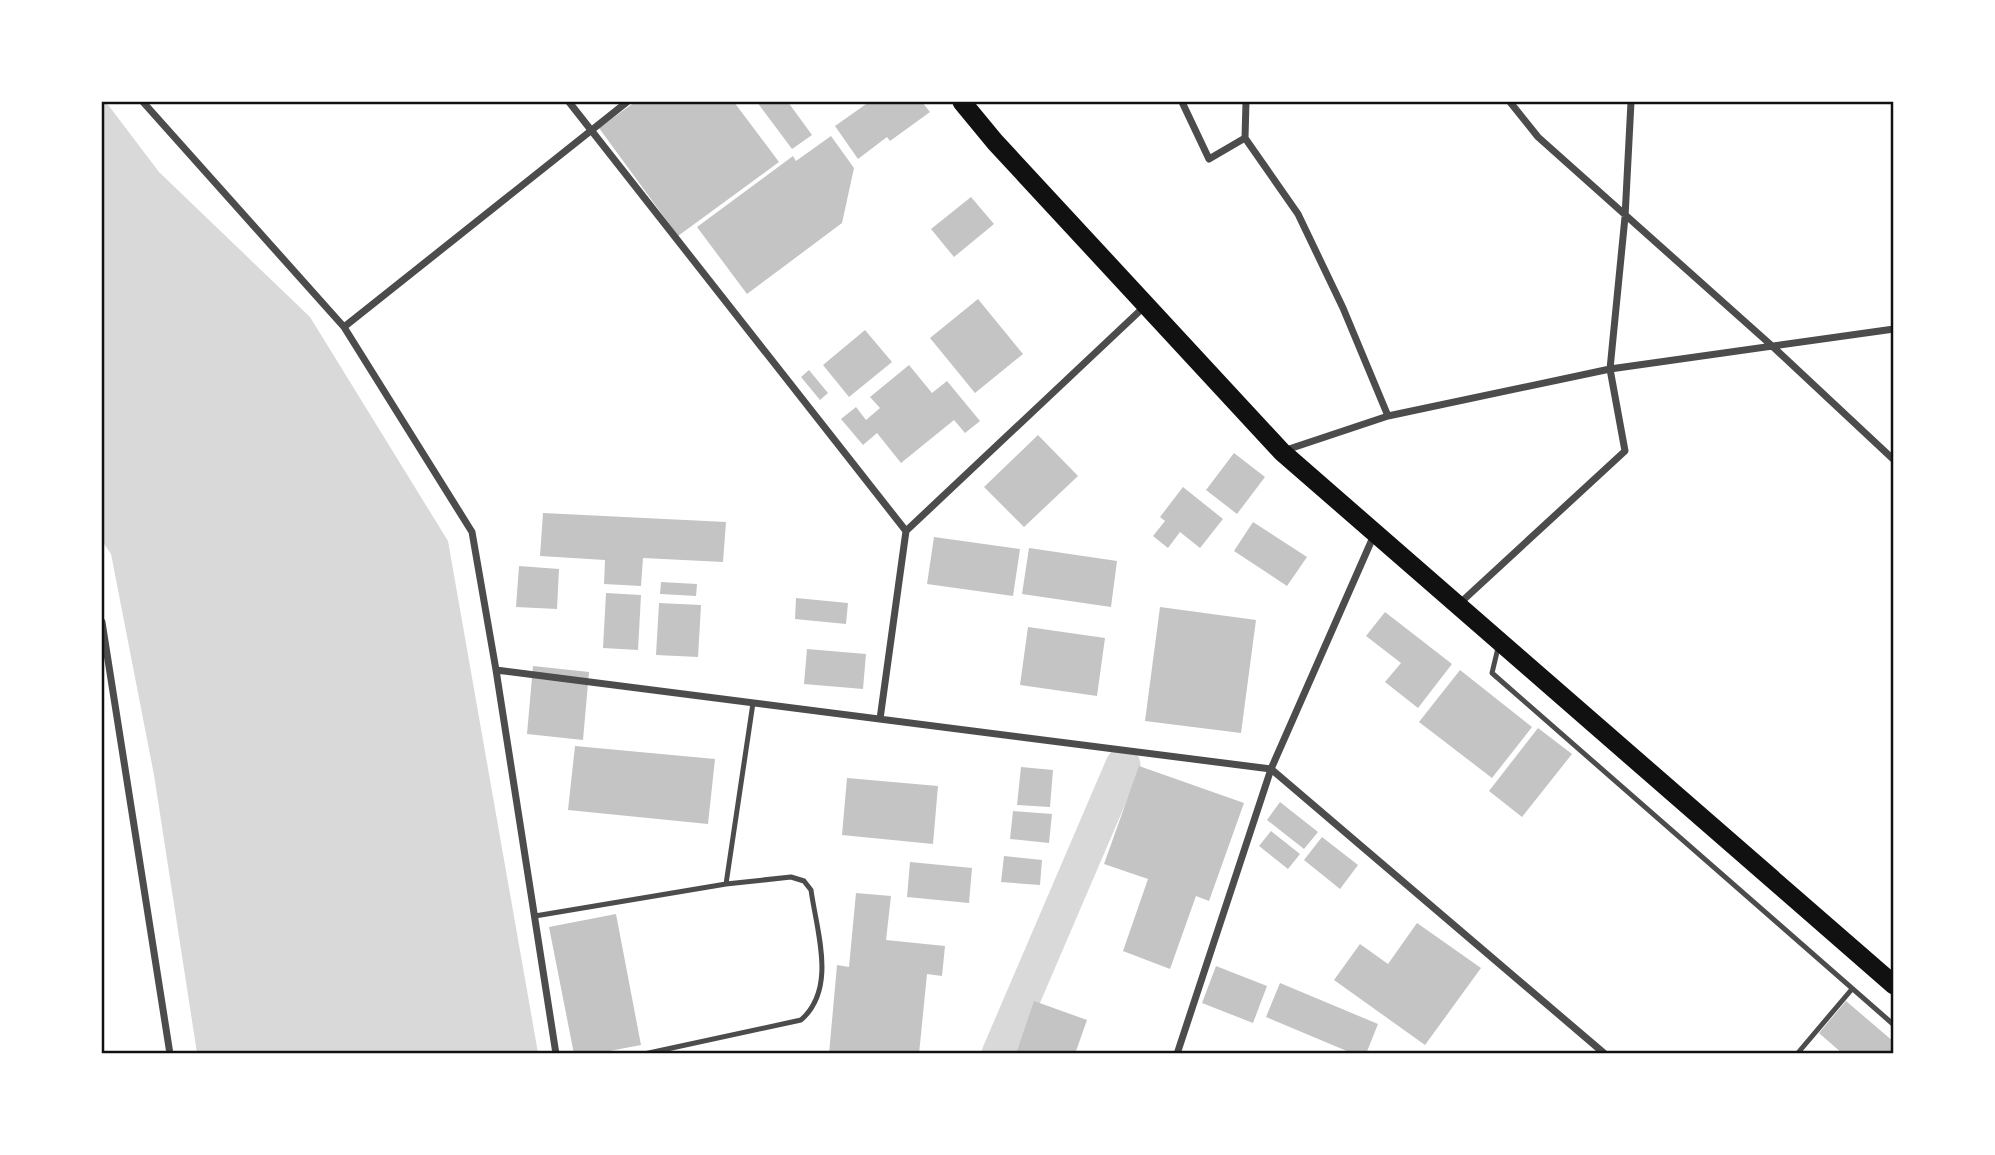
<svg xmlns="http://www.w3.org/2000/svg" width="1995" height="1155" font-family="'Alegreya Sans',sans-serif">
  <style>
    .water { fill: #d9d9d9 }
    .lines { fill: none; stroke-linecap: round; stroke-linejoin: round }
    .canal { stroke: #d9d9d9; stroke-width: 35 }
    .building { fill: #c4c4c4 }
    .service { stroke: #4c4c4c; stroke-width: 5 }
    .minor { stroke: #4c4c4c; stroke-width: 7 }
    .trunk { stroke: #111; stroke-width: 19 }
    .neatline { fill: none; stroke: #111; stroke-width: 2.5 }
  </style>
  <rect width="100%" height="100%" fill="#fff"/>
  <path class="water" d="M102 102H106L159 172 310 317 448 541 538 1053H197L154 775 111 554 102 541Z"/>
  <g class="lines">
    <path class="canal" d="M999 1054 1123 765"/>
  </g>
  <path class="building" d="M635 102H734L779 162 678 236 599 128Z
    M757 102H788L812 135 792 149Z
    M869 102H922L930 112 890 141 887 137 858 159 835 126Z
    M831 136 854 168 842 223 747 294 697 227 793 156 796 161Z
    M971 197 994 224 954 257 931 229Z
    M978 299 1023 354 975 393 930 338Z
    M865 330 892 362 849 397 823 365Z
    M909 365 932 393 947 381 980 421 965 433 954 420 901 463 877 433 863 445 841 419 856 407 866 420 880 408 870 397Z
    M809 370 828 393 820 400 801 377Z
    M1038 435 1078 476 1024 527 984 487Z
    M1234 453 1265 477 1237 514 1206 490Z
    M1183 487 1223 519 1200 548 1180 532 1168 548 1153 536 1165 521 1160 517Z
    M543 513 726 522 723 562 643 558 641 586 604 584 605 560 540 556Z
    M1253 522 1307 557 1287 586 1234 551Z
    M934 537 1020 549 1013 596 927 584Z
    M1029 548 1117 561 1111 607 1022 594Z
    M519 566 559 569 557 609 516 607Z
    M661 582 697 584 696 596 660 594Z
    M606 593 641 595 638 650 603 648Z
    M796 598 848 603 846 624 795 619Z
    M659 603 701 605 698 657 656 655Z
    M1160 607 1256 620 1241 733 1145 721Z
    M1385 612 1452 664 1418 708 1385 682 1401 663 1366 636Z
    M1028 627 1105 638 1097 696 1020 685Z
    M807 649 866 654 863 689 804 684Z
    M533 666 589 672 583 740 527 734Z
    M1460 670 1532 727 1492 778 1419 722Z
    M1538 728 1572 754 1522 817 1489 791Z
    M575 746 715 759 708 824 568 810Z
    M1139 766 1244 803 1209 901 1196 896 1170 969 1123 951 1148 879 1104 864Z
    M1021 767 1053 770 1050 807 1017 805Z
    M847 778 938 786 933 844 842 835Z
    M1280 802 1318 832 1304 849 1267 820Z
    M1013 811 1052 814 1049 843 1010 839Z
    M1271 831 1300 854 1288 869 1259 846Z
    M1322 837 1358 865 1340 889 1304 860Z
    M1004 856 1042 860 1040 885 1001 882Z
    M910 862 972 868 969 903 907 897Z
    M856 893 891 896 886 940 945 946 942 976 927 974 919 1054H829L837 965 849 967Z
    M616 914 641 1045 594 1054H574L549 927Z
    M1417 923 1481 968 1425 1045 1334 980 1360 944 1388 964Z
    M1216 966 1267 986 1253 1023 1202 1003Z
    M1280 983 1378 1024 1366 1054H1354L1266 1017Z
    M1034 1001 1087 1020 1075 1054H1016Z
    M1846 1001 1894 1042V1054H1843L1819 1033Z"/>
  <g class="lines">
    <path class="service" d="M1498 648 1492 673 1894 1025
      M726 884 753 703
      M535 916 726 884 791 877 804 881 811 890C817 933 837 988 801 1020L644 1054
      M1797 1054 1852 989"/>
    <path class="minor" d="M143 102 344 327 472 532 496 670
      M569 102 906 531
      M1182 102 1209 159 1245 138 1298 214 1343 308 1388 416
      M1510 102 1538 137 1771 345 1894 460
      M1245 138 1246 102
      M344 327 627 102
      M1286 450 1388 416 1610 369 1894 329
      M1459 604 1625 451 1610 369 1625 217 1631 102
      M102 622 170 1054
      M880 719 906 531 1145 306
      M556 1054 496 670 1271 769 1605 1054
      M1177 1054 1271 769 1374 535"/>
    <path class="trunk" d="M962 102 995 142 1282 452 1894 985"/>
  </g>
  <rect width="1995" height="1155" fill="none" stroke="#ffffff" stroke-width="206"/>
  <rect x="103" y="103" width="1789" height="949" class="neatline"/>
</svg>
